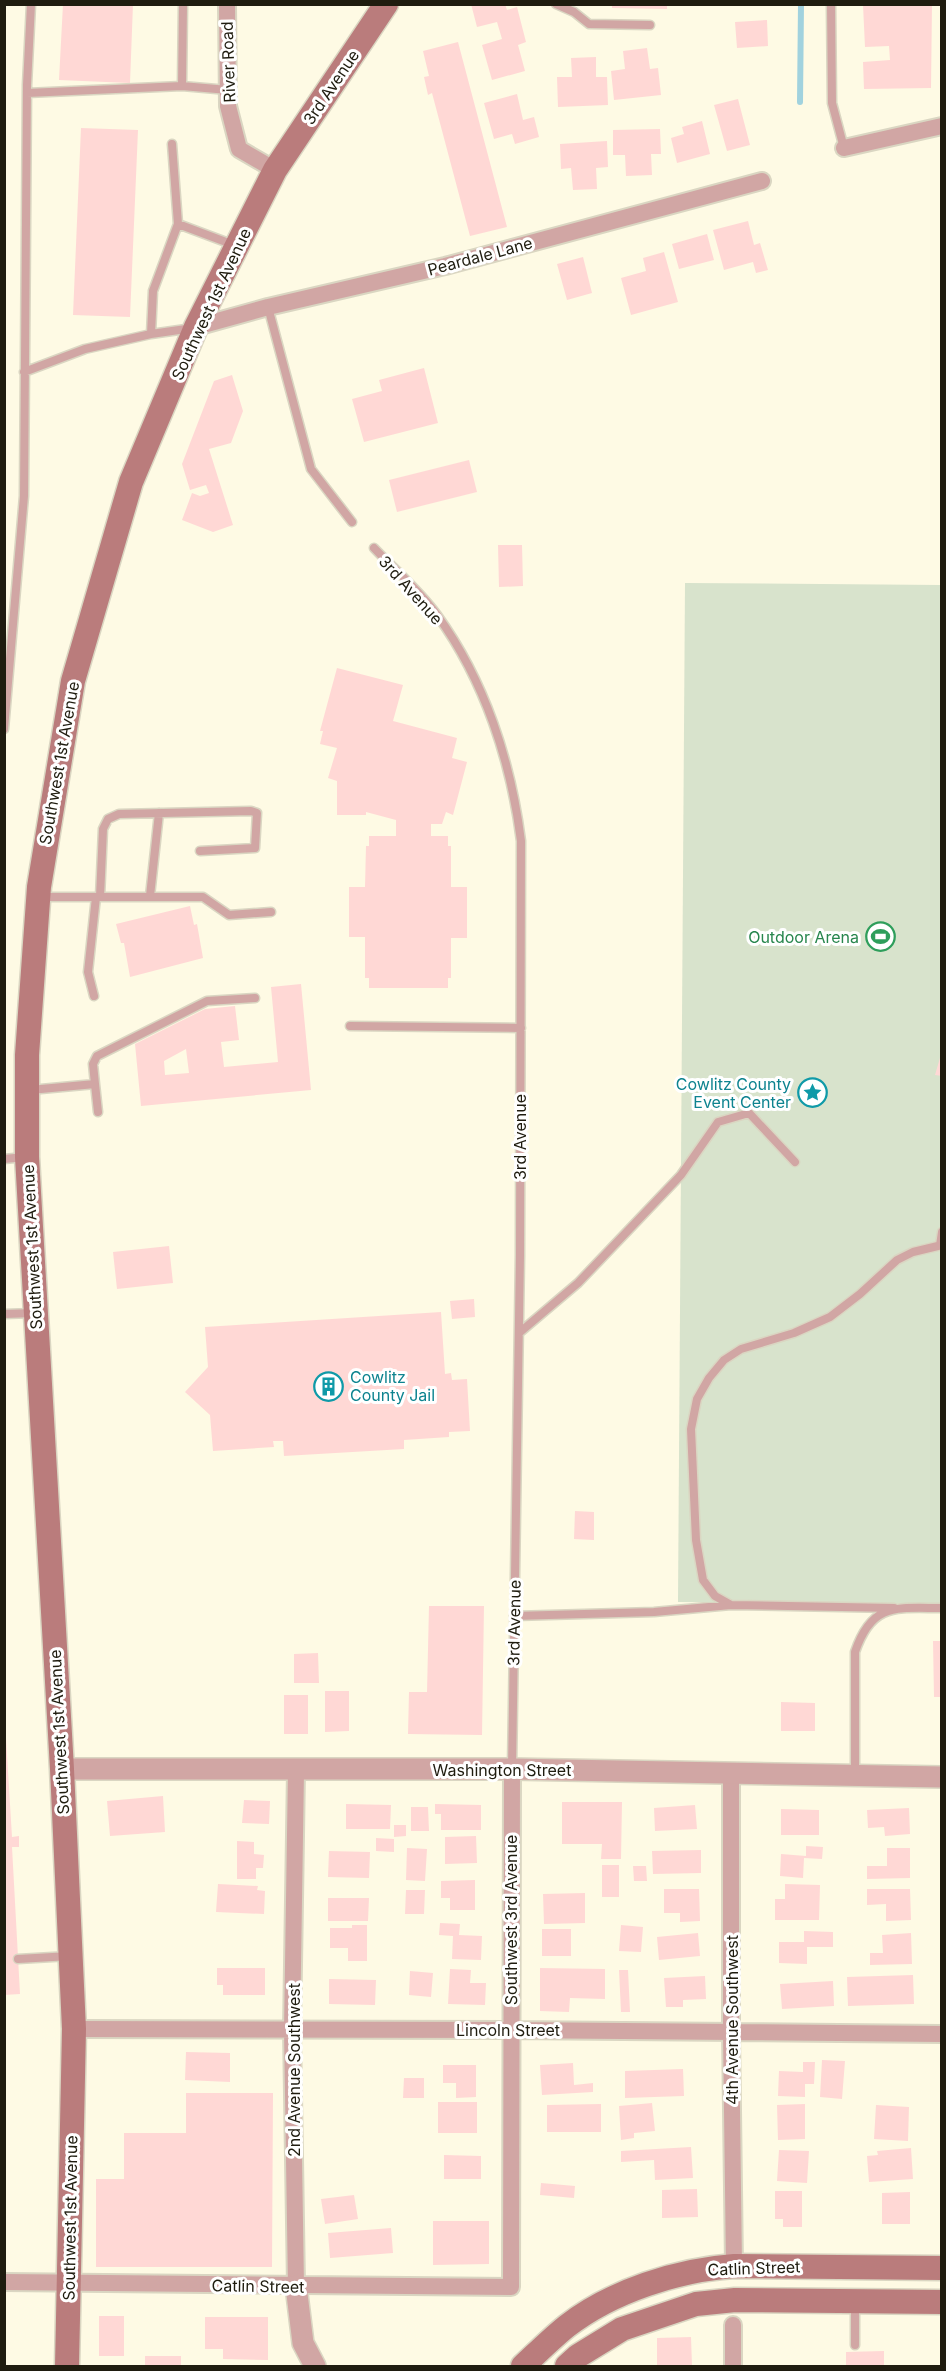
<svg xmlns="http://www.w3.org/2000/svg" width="946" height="2371" font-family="Inter,sans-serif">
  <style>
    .green { fill: #d8e3cc }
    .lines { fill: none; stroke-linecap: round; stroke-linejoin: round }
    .stream { stroke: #a1d2de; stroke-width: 6 }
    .building { fill: #ffd8d5; fill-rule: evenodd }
    .service-casing { stroke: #dad6c2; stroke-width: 11 }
    .minor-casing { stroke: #dad6c2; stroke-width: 20 }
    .tertiary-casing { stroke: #dad6c2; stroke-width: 24 }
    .secondary-casing { stroke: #dad6c2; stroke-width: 27 }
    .service { stroke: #d1a6a4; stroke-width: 8 }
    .minor { stroke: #d1a6a4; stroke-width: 16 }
    .tertiary { stroke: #d1a6a4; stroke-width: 21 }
    .secondary { stroke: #ba7c7c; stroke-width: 24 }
    .labels { text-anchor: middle; stroke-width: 6; stroke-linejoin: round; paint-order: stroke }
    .street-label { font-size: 16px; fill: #1f1c0f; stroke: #fff }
    .leisure-label { font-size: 16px; fill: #27864d; stroke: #fff; text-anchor: end }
    .culture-label { font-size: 16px; fill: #0d838f; stroke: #fff; text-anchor: end }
  </style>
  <rect width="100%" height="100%" fill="#fefae4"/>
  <path class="green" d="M685 583 941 585V1604L678 1602Z"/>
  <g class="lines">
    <path class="stream" d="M800 102 801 4"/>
  </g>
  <path class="building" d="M63 4H133L130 83 59 80Z
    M471 4H505L507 10 517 7 526 42 518 45 525 71 492 80 482 45 502 39 497 22 477 27Z
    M612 4H667V9L612 8Z
    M932 4 931 88 864 89 863 62 890 60 889 46 865 47 863 5Z
    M767 20 768 46 737 48 735 22Z
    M458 42 507 227 470 236 432 93 428 95 424 77 429 76 423 51Z
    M647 48 650 69 658 68 661 95 614 100 611 71 625 69 623 51Z
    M596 57V77H607L608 105 558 107 557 77H572L571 58Z
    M517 94 523 120 534 117 539 137 515 144 512 134 494 139 484 103Z
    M738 99 750 145 727 151 714 105Z
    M702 121 710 154 677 163 671 138 684 134 682 127Z
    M81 128 138 130 130 317 73 315Z
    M660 129 661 154H651L652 175 626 176 625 155H613V130Z
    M607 141 608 167 596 168 597 189 573 190 571 168 561 169 560 144Z
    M748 221 754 245 760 243 768 270 756 273 753 262 724 270 713 230Z
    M707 234 714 260 679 269 672 244Z
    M664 252 678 302 631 315 621 278 646 271 643 258Z
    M583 257 592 293 567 300 557 264Z
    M424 368 438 423 364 442 352 399 382 391 379 380Z
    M232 375 243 411 231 443 209 449 233 525 213 532 182 520 192 493 200 496 209 493 206 485 190 490 182 464 214 381Z
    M469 460 477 492 397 512 389 480Z
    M498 545H522L523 586 499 587Z
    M337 668 403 685 393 721 457 738 452 758 467 762 453 815 446 812 442 824H431V836H448V846H451V887H467V938H451V978H448V988H369V978H365V937H349V887H365L366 846H369V836H396V820L366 812V815H337V781L328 778 337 748 320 744 323 731H320Z
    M190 906 194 925 197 924 203 958 130 977 124 943H121L116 924Z
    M301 984 311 1090 141 1106 135 1044 205 1009 235 1006 239 1040 221 1042 224 1067 278 1062 271 987ZM186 1049 189 1073 165 1075 164 1061Z
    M942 1051V1076L935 1075Z
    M169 1246 173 1283 117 1289 113 1252Z
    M474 1299 475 1317 452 1319 450 1301Z
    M441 1312 445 1374 451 1373 452 1380 467 1379 470 1431 449 1432V1437L404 1440V1449L284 1456 283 1441H273L274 1447 213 1451 210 1415 185 1392 208 1367 205 1327Z
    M575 1511 594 1512V1540L574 1539Z
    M429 1606H484L482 1735 408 1734 409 1692H427Z
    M933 1641H942V1697H934Z
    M318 1653 319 1683H294V1654Z
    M325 1691H349V1731L325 1732Z
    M284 1695H308V1734H284Z
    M781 1702 815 1703V1731H781Z
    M4 1738H6L12 1837 19 1836V1847H12L20 1994 4 1995Z
    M163 1796 165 1832 110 1836 107 1801Z
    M244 1800 270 1801 269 1824 242 1823Z
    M562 1802H622L621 1859H601L602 1844H562Z
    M346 1804 391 1805 390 1829H346Z
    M435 1804 481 1805V1830H441V1814H435Z
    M695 1805 697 1829 655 1831 654 1808Z
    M411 1807H428L429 1831H411Z
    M909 1808 910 1834 885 1836 884 1827 868 1828 867 1810Z
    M781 1809 819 1810V1835H781Z
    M394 1825H406V1836L394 1837Z
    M476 1836 477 1863 445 1864V1837Z
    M376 1838 394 1839V1852L376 1851Z
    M237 1841 254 1842V1854L264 1855 263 1868H256V1879H237Z
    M806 1846 823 1847 822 1859 804 1858 803 1878 780 1876 781 1854 806 1856Z
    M407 1848 427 1849 425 1881 406 1880Z
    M887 1848H910V1878L867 1879V1866H887Z
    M701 1850V1873L653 1874 652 1851Z
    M329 1851 370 1852 369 1878 328 1877Z
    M602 1865H619V1897H602Z
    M633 1866H646L647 1881H634Z
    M475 1880V1910H450V1898H441V1881Z
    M218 1884 258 1886 257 1890 265 1891 264 1914 216 1912Z
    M785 1884 820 1885 819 1920H775V1899H785Z
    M664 1889H699L700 1921 680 1922V1913H664Z
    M867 1889H910L911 1920 886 1921V1904L867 1905Z
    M406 1890H425L424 1914H405Z
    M585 1893V1923L544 1924 543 1894Z
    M328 1898H369L368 1921H328Z
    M440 1923 460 1924 459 1935 482 1936 481 1960 452 1959 453 1936 439 1935Z
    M352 1925H367V1961H348V1948H330V1928H352Z
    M621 1925 643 1927 641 1952 619 1951Z
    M542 1929H571V1956H542Z
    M804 1931 833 1932V1947H807V1964L779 1963V1942H804Z
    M698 1933 700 1956 659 1960 657 1937Z
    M911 1933 912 1964 870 1965V1953H883L882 1935Z
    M217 1968H265V1995H223V1985H217Z
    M540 1968 605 1969V1999L570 1998 569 2012 540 2011Z
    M450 1969 471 1970 470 1983H486L485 2005 448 2004Z
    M619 1970H628L630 2012H621Z
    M410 1971 433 1973 431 1997 409 1995Z
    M913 1975 914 2004 848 2006 847 1977Z
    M705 1976 706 1999 683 2000V2007H666L664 1978Z
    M329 1979 376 1980 375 2005 329 2004Z
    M833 1981 834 2006 782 2009 780 1984Z
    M186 2052 230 2053V2082L185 2080Z
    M822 2060 845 2061 842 2099 820 2097Z
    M803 2062H815L814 2084H805V2097L778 2096 779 2071 803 2072Z
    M573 2063 574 2085 593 2083V2092L542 2095 540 2065Z
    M443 2065H476V2097L456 2098V2083H443Z
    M683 2069 684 2096 625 2098V2071Z
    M404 2078H424V2098H403Z
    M186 2093H273L272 2267H96V2179H124V2133H186Z
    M438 2102H477V2133H438Z
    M652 2103 655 2131 634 2133V2138L621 2140 619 2106Z
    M601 2104V2132H547V2105Z
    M805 2104V2139L778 2140 777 2105Z
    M876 2105 909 2107 908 2141 874 2139Z
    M691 2147 693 2178 655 2180 654 2160 621 2162V2151Z
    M911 2148 913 2179 869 2182 867 2156 878 2155 877 2151Z
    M779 2150 809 2151 807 2183 777 2181Z
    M444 2155 481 2156V2179H444Z
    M541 2183 575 2186 574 2198 540 2195Z
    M697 2189 698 2217 662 2218V2190Z
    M775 2191H802V2227H783V2219H775Z
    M910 2192V2224H882V2193Z
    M354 2195 358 2219 325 2224 321 2199Z
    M433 2221H489V2264L433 2265Z
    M391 2228 393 2253 330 2258 328 2233Z
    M99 2316H124V2356H99Z
    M205 2317H268V2360L223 2359V2349H205Z
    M691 2337 692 2366H657V2338Z
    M884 2351V2366H846V2352Z
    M145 2356H181V2366H145Z"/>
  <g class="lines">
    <defs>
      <path id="service" d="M556 4 574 12 589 24 650 25
        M831 4 832 103 844 148
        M182 86 183 4
        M27 93 182 86 228 90
        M172 144 178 224 153 291 151 334 193 328
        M178 224 234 245
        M268 307 311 469 352 522
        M24 372 85 349 151 334
        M374 548C395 570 420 591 437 615 485 681 511 762 521 841L520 1255 512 1768
        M4 729 24 496 27 85 31 4
        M150 896 159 813
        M42 897H203L229 915 271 912
        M100 897 103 829 108 819 119 814 251 811 257 813 255 848 200 851
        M94 996 88 972 96 897
        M350 1026 521 1028
        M95 1084 98 1112
        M30 1090 95 1084 93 1064 97 1056 207 1001 255 998
        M4 1159 25 1157
        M940 1245 942 1232
        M4 1314 34 1313
        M519 1333 578 1283 681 1175 718 1122 749 1113 795 1162
        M894 1608 731 1605 715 1596 703 1580 696 1540 691 1429 697 1399 709 1378 724 1360 741 1349 794 1333 830 1317 860 1294 897 1260 913 1252 942 1245
        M514 1616 654 1612 731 1605
        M855 1775V1652C872 1602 896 1608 942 1608
        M18 1959 70 1956
        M855 2302V2345"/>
      <path id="minor" d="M227 4 228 106 239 149 275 170
        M844 148 942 126
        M196 327 268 307 445 266 762 181
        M731 1774V2032L734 2266
        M74 2029 510 2030 942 2034
        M4 2282 511 2287 512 1769
        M296 2286 292 2030 296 1770
        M733 2366V2325"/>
      <path id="tertiary" d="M62 1769H512L942 1777
        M296 2286 303 2343 315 2366"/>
      <path id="secondary" d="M67 2366 74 2029 62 1769 27 1157V1055L39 887 73 681 131 482 196 327 275 170 386 4
        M523 2366C537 2353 552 2338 567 2326 612 2291 678 2270 734 2266L942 2268
        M567 2366 578 2356 622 2329 696 2304 735 2300 942 2302"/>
    </defs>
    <use href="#service" class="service-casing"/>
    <use href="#minor" class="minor-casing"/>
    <use href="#tertiary" class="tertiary-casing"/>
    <use href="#secondary" class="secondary-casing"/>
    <use href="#service" class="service"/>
    <use href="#minor" class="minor"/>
    <use href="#tertiary" class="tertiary"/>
    <use href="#secondary" class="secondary"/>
  </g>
  <defs>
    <symbol id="stadium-ring" viewBox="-11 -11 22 22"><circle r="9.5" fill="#fff" stroke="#2e9e5b" stroke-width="1.5"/><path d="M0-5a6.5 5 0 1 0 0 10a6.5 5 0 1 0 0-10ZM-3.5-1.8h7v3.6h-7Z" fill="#2e9e5b"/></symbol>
    <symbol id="sight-ring" viewBox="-11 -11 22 22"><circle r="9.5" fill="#fff" stroke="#0f9aa8" stroke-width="1.5"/><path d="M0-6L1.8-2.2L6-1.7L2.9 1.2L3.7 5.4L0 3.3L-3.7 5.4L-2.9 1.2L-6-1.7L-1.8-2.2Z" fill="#0f9aa8"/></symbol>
    <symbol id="building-ring" viewBox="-11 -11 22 22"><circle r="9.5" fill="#fff" stroke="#0f9aa8" stroke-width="1.5"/><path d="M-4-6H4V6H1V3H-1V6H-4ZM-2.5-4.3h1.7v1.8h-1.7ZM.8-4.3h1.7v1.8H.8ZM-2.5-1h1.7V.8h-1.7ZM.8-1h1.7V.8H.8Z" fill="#0f9aa8"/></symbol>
  </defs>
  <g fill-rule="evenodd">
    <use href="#stadium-ring" x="864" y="920" width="33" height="33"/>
    <use href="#sight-ring" x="796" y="1076" width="33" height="33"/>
    <use href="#building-ring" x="312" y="1370" width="33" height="33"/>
  </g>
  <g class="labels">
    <g class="street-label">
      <text transform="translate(228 62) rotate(-92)" y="6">River Road</text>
      <text transform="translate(331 87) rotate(-56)" y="6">3rd Avenue</text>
      <text transform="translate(480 256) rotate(-15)" y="6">Peardale Lane</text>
      <text transform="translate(211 304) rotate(-65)" y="6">Southwest 1st Avenue</text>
      <text transform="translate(411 590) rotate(48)" y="6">3rd Avenue</text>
      <text transform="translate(59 763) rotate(-80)" y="6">Southwest 1st Avenue</text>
      <text transform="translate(520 1137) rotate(-90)" y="6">3rd Avenue</text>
      <text transform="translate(32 1247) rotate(-93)" y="6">Southwest 1st Avenue</text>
      <text transform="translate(514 1623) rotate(-89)" y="6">3rd Avenue</text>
      <text transform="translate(59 1732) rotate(-93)" y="6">Southwest 1st Avenue</text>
      <text x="502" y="1776">Washington Street</text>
      <text transform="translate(511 1920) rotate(-90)" y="6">Southwest 3rd Avenue</text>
      <text transform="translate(732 2020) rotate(-90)" y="6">4th Avenue Southwest</text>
      <text x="508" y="2036">Lincoln Street</text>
      <text transform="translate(294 2070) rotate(-90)" y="6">2nd Avenue Southwest</text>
      <text transform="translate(70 2218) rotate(-89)" y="6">Southwest 1st Avenue</text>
      <text transform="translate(754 2268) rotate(-2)" y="6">Catlin Street</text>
      <text transform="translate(258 2286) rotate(1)" y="6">Catlin Street</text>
    </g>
    <g class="leisure-label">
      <text x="859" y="943">Outdoor Arena</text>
    </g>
    <g class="culture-label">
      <text x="791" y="1090">Cowlitz County<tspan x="791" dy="18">Event Center</tspan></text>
      <text x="350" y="1383" text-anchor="start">Cowlitz<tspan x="350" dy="18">County Jail</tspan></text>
    </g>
  </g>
  <rect width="946" height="2371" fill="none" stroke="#1f1c0f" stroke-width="12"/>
</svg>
